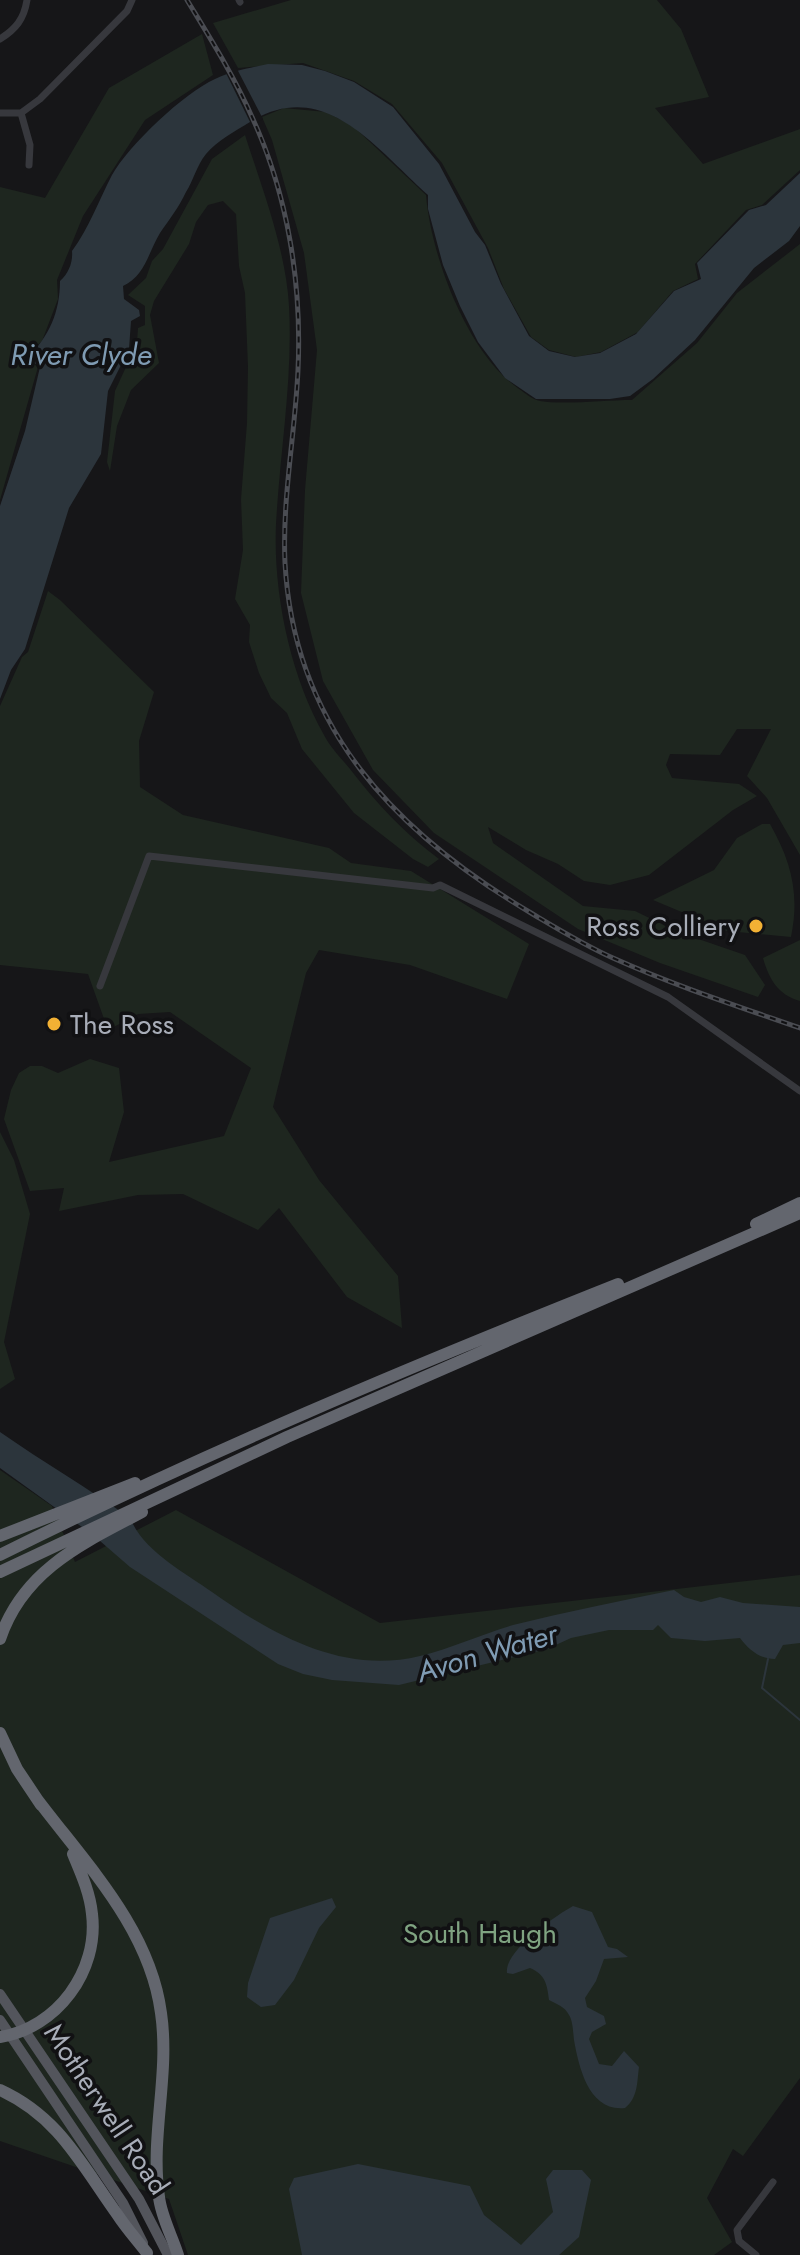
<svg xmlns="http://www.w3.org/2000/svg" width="800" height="2255" font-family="Jost,sans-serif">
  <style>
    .green { fill: #1e261f }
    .water { fill: #2c353c }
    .pier { fill: #161618 }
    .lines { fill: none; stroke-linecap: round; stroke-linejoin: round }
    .stream { stroke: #2c353c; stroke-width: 2 }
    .minor { stroke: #37383d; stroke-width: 7 }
    .primary { stroke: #53555c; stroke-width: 10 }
    .motorway { stroke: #63666e; stroke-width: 12 }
    .rail-casing { stroke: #4a4c52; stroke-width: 5 }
    .rail { stroke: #111113; stroke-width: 2; stroke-dasharray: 6; stroke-linecap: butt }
    .poi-dot { fill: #f2b134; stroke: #111113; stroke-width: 3 }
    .labels { text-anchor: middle; stroke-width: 7; stroke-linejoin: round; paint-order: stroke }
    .poi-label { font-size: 28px; fill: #a8adb8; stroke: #111113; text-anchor: end }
    .park-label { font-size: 28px; fill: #7fa381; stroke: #111113 }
    .street-label { font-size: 28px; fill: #a8adb8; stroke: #111113 }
    .water-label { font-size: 30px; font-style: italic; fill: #7f9bb3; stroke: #111113 }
  </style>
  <rect width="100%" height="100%" fill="#161618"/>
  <path class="green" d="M291 0H657L681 29 709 97 655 108 703 164 800 129V170L762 205 746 210 695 264 698 279 673 291 638 332 601 352 576 357 549 350 531 337 504 289 488 248 442 163 392 104 354 81 303 63 238 68 213 23Z
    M202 34 213 75 145 120 83 216 57 280 58 299 42 341 24 358 38 367 0 500V187L45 198 109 88Z
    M284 108 326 112 353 126 426 195C431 256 467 353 519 389 525 393 533 400 540 401 563 405 606 400 632 400L697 343 737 293 800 244V855L767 798 747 776 771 729H737L720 755 670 754 666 765 672 778 739 784 757 796 733 810 649 875 610 885 584 881 558 864 526 850 488 827 493 843 583 906 635 911 678 932 745 955 765 985 758 997 660 963 578 929 434 833 373 770 323 681 301 593 305 490 317 350 304 253 272 140 262 117Z
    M245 135C262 188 286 250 289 306 293 379 280 451 276 524 273 593 290 675 324 735 330 747 341 758 350 769 376 803 404 833 439 859L428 867 413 859 354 813 302 749 287 713 271 698 259 673 249 642 250 625 235 599 243 550 241 499 247 423 248 367 245 293 239 266 236 214 223 201 208 205 196 222 189 244 154 301 150 315 159 363 131 390 117 426 110 471 107 462 115 391 137 343 138 328 145 325V306L128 295 146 278 152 261 163 249 212 159Z
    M48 591 60 600 154 692 139 741 140 787 183 815 329 848 351 863 411 871 529 944 507 999 410 965 319 950 306 973 273 1107 319 1180 398 1276 402 1328 347 1297 279 1208 258 1230 183 1194 138 1195 59 1211 64 1188 30 1191 4 1119 11 1090 19 1073 30 1066H42L58 1073 90 1059 119 1068 124 1112 109 1162 224 1136 251 1068 170 1012 138 1014 108 1030 88 974 0 965V706L22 657 28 652Z
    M762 824H770C791 861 800 894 791 937L727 931 653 900 714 870 737 838Z
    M800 940V1001C778 995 769 979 763 958Z
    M0 1132 14 1160 30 1214 4 1342 15 1379 0 1389Z
    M0 1470 52 1506 75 1562 176 1510 380 1623 800 1575V2078L743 2156 733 2149 707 2198 732 2242 714 2255H188L169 2199 0 2141Z"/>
  <path class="water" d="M268 64 302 65 325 71 354 82 393 107 439 164 475 232 485 245 501 284 529 336 549 351 575 357 600 353 636 334 674 291 701 279 697 263 749 210 766 205 800 173V226L789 241 754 268 695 340 653 379 630 396 610 399H536L505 378 478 342 460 306 443 265 428 209V195C376 149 325 76 250 122 235 131 217 141 206 154 197 165 193 181 186 192 179 207 169 220 160 233 148 253 145 276 123 286L124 299 139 310 140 316 131 321 129 349 108 391 101 454 69 508 25 649 11 670 0 699V506L25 431 40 367 27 358C49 337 60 312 60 281 69 273 73 262 72 251 89 228 99 200 112 175 129 145 184 93 215 79 232 71 250 68 268 64Z
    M0 1432C43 1462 88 1488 130 1518L100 1540 0 1468Z
    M131 1520C145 1552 184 1572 212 1592 273 1635 343 1675 420 1656 452 1648 482 1634 513 1625 566 1612 620 1601 674 1590L684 1597 701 1602 720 1597 743 1603 800 1607V1643L783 1645 775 1659C760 1659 749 1650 740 1638L705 1641 671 1638 658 1625 653 1630H609L571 1638 547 1649 399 1685 332 1680 303 1674 278 1664 130 1567 100 1541Z
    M332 1898 336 1907 319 1928 294 1980 275 2005 261 2007 247 1997 248 1983 270 1918Z
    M573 1906 592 1912 608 1947 617 1949 628 1957 604 1959 596 1981 585 1998 587 2007 604 2016 606 2024 592 2032 589 2039 599 2064 612 2066 624 2051 639 2067C637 2082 638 2098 625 2108 589 2112 579 2068 574 2040 573 2032 573 2021 569 2015 565 2007 557 2004 549 2000 547 1985 546 1975 530 1968L513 1974 507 1973C504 1951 555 1916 573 1906Z
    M358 2164 470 2186 484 2215 521 2245 553 2212 546 2179 553 2170H582L591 2180 579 2237 559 2255H302L289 2189 294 2178Z"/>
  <path class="pier" d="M236 67 263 119 252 126 225 71Z"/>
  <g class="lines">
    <path class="stream" d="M768 1659 762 1688 800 1720"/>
    <path class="minor" d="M239 0 240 2
      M0 39C16 29 24 19 27 0
      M0 113H21L40 99 127 11 132 0
      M21 113 30 145 29 165
      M100 986 149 856 433 888 440 885 668 997 800 1091
      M756 2255 739 2241 737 2230 773 2182"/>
    <path class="primary" d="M0 1994 139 2199 168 2255
      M0 2020 123 2203 143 2243"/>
    <path class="motorway" d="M756 1224 800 1203
      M0 1536 135 1483
      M0 1555C202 1454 409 1367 618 1284
      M0 1572 287 1437 800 1213
      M0 1639C23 1570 83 1543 142 1512
      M0 1733 17 1769 41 1805
      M37 1799C86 1864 150 1929 161 2013 170 2075 150 2136 159 2197 161 2216 172 2236 178 2255
      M0 2037C57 2028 99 1971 92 1914 90 1893 81 1873 73 1854
      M0 2090C59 2117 81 2164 117 2214 126 2228 137 2240 147 2253"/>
    <defs>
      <path id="rail" d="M187 0C210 38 234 76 252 117 288 195 302 284 298 370 295 435 282 499 285 563 294 728 396 833 531 913 558 929 584 945 613 958 673 985 737 1006 800 1028"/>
    </defs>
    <use href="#rail" class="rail-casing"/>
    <use href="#rail" class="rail"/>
  </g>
  <g class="poi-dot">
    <circle cx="756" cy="926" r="8"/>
    <circle cx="54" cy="1024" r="8"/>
  </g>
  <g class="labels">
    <g class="poi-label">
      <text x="740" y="936">Ross Colliery</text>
      <text x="70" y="1034" text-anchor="start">The Ross</text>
    </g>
    <g class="park-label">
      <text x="480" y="1943">South Haugh</text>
    </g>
    <g class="street-label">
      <text transform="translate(107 2109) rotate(56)" y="10">Motherwell Road</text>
    </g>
    <g class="water-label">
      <text x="81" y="365">River Clyde</text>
      <text transform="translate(487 1653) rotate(-16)" y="10">Avon Water</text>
    </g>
  </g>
</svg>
